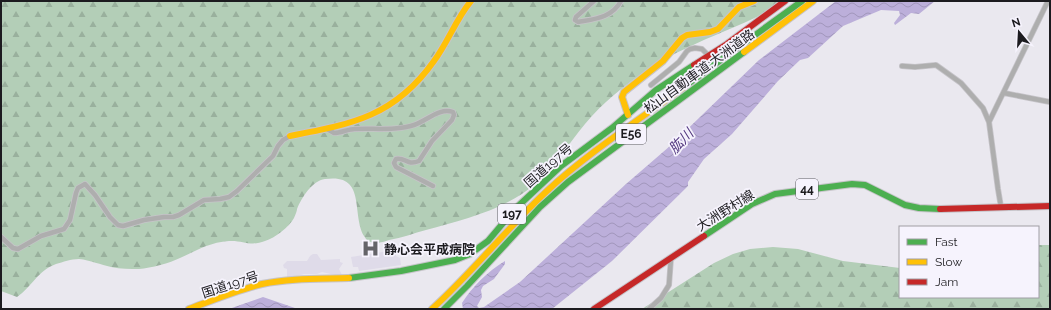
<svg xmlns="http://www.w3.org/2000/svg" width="1051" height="310" font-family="Raleway,'Noto Sans JP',sans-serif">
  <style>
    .built { fill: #dfdbe9 }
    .forest { fill: url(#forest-firs) }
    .water { fill: url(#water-waves) }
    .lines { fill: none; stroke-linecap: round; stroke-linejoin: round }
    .street-casing { stroke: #c6c4c9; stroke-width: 6 }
    .fast-casing { stroke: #c6c4c9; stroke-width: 8 }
    .slow-casing { stroke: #c6c4c9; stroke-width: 8 }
    .jam-casing { stroke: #c6c4c9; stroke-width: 8 }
    .street { stroke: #aeaeae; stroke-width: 4.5 }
    .fast { stroke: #4caf50; stroke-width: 6 }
    .slow { stroke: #ffc107; stroke-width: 6 }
    .jam { stroke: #c62828; stroke-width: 6 }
    .labels { text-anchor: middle; stroke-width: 3.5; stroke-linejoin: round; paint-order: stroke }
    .shield { fill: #f6f3fd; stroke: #5d5c62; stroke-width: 1 }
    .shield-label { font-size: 12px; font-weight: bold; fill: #1c1b1f }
    .street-label { font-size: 13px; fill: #1c1b1f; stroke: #f6f3fd }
    .poi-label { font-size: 13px; font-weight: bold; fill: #1c1b1f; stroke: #f6f3fd; text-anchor: start }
    .water-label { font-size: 14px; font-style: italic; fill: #533980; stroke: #f6f3fd }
  </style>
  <defs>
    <pattern id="forest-firs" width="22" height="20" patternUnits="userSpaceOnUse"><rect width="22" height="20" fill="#b3ceb7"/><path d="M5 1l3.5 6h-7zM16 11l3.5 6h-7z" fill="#99b09d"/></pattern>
    <pattern id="water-waves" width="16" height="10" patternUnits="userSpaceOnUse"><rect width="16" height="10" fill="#bcafda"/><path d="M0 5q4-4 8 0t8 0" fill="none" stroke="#a196bb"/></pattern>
  </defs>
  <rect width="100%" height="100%" fill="#eae8ef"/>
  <path class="built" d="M395 250 396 256 400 258 401 265 359 271 358 267H353L351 257Z
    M313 254H317L321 260 340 259V262L343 263 339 269 342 275H335L322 272 317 274H304L293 277H287V269L284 268 283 265 287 261H307L310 256Z"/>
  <path class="forest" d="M1 1H784C766 14 746 22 725 31 699 42 673 53 649 69 626 84 603 102 585 124 568 144 554 169 534 185 504 210 462 220 426 230 414 233 402 238 389 240 384 242 376 244 371 242 367 241 366 239 364 236 351 213 367 173 325 179 312 181 302 197 297 209 297 211 295 216 294 218 289 227 275 238 265 241 250 247 243 240 229 241 210 242 196 251 180 258 170 263 151 268 139 269 130 269 121 269 111 267 101 265 90 260 79 259 71 259 63 262 56 264 37 271 32 287 17 297L1 291Z
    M1038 245H1050V309H642L714 263 733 254 750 249 773 247 798 249 843 261 900 268V297H1038Z"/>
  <path class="water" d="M836 1H935L919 14 911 13 895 25 894 23 900 15 899 11 881 10 843 26 808 58 800 60 778 81 732 134 704 159 688 182V186L612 261 552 309H463L462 303C473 286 487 272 505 261V264L494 279 483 286 481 290 482 297 477 306 479 308 484 307 520 282 626 184 670 146 759 60Z
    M263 297 295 308 305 309H229Z"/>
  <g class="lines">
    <defs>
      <path id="street" d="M594 1 576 17 575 20 578 22C594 19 612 18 621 1
        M902 66 915 67 936 65 961 83 983 108 989 122 998 189 1001 207
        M651 85 679 62 687 51 690 49 695 48 702 49 708 55
        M1004 93 1050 102
        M989 122 1048 1
        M327 129 334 133C341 133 348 129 355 129 374 128 396 131 414 125 426 121 440 107 453 112L454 115 452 120 432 141 419 161C406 166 406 157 396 159L394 163 396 167 433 186
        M1 237 13 248 18 249 41 236 64 229 70 220 76 193 78 188 85 184 95 195 110 217 118 225 123 226 144 220 164 217H173L179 215 204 200 220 199 229 197 237 191 273 156 278 146 283 140 290 136
        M649 309 661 298 669 285 671 258"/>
      <path id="fast" d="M685 86 802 1
        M704 236 752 204 775 194 852 184 865 185 905 205 919 208 940 209
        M349 278 401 271 455 260 470 254 488 241 515 209 561 166 612 128 656 90 694 65
        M444 309 467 286 540 207 568 182 744 52"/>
      <path id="slow" d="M744 52 813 1
        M628 115 622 97 624 92 663 61 682 38 687 35 710 32 718 29 739 7 754 1
        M290 136C353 124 395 116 434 61 448 42 456 19 471 1
        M189 309C213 300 237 290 262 284 290 278 320 279 349 278
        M432 309C473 272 507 228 547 191 589 152 639 120 685 86"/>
      <path id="jam" d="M694 65 727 44 785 1
        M940 209 1050 206
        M594 309 704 236"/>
    </defs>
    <use href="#street" class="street-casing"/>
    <use href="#fast" class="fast-casing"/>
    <use href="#slow" class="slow-casing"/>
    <use href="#jam" class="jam-casing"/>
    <use href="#street" class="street"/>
    <use href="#fast" class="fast"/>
    <use href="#slow" class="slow"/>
    <use href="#jam" class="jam"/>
  </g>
  <defs>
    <symbol id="hospital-bare" viewBox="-9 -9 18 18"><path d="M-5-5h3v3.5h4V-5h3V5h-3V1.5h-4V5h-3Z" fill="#646368" stroke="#f6f3fd" stroke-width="2.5" paint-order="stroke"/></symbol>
  </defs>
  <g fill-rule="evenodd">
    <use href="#hospital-bare" x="358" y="236" width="25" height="25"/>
  </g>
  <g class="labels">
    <g class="shield">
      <rect x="616" y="124" width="30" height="20" rx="3"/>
      <rect x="796" y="179" width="22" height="20" rx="3"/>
      <rect x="498" y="204" width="28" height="20" rx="3"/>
    </g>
    <g class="shield-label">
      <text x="631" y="138">E56</text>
      <text x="807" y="193">44</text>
      <text x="512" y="218">197</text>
    </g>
    <g class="street-label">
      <text transform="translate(699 71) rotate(-36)" y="5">松山自動車道;大洲道路</text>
      <text transform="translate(548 165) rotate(-41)" y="5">国道197号</text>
      <text transform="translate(725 210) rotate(-32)" y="5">大洲野村線</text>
      <text transform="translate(230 284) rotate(-18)" y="5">国道197号</text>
    </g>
    <g class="poi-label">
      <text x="384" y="254">静心会平成病院</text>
    </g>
    <g class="water-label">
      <text transform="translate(681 141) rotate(-46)" y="5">肱川</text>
    </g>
  </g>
  <rect width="1051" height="310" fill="none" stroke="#1c1b1f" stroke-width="4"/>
  <rect x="899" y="226" width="140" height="72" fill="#f6f3fd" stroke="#9f9da4"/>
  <rect x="907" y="239" width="20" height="6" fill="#4caf50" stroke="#9f9da4"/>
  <text x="935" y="246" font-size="12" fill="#1c1b1f">Fast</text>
  <rect x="907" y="259" width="20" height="6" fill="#ffc107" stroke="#9f9da4"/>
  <text x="935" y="266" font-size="12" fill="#1c1b1f">Slow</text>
  <rect x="907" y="279" width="20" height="6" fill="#c62828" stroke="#9f9da4"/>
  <text x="935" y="286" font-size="12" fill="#1c1b1f">Jam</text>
  <g transform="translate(1019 32) rotate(342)" stroke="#f6f3fd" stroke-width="3" paint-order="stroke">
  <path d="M0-3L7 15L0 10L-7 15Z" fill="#1c1b1f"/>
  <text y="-6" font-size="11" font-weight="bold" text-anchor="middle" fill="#1c1b1f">N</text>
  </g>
</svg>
